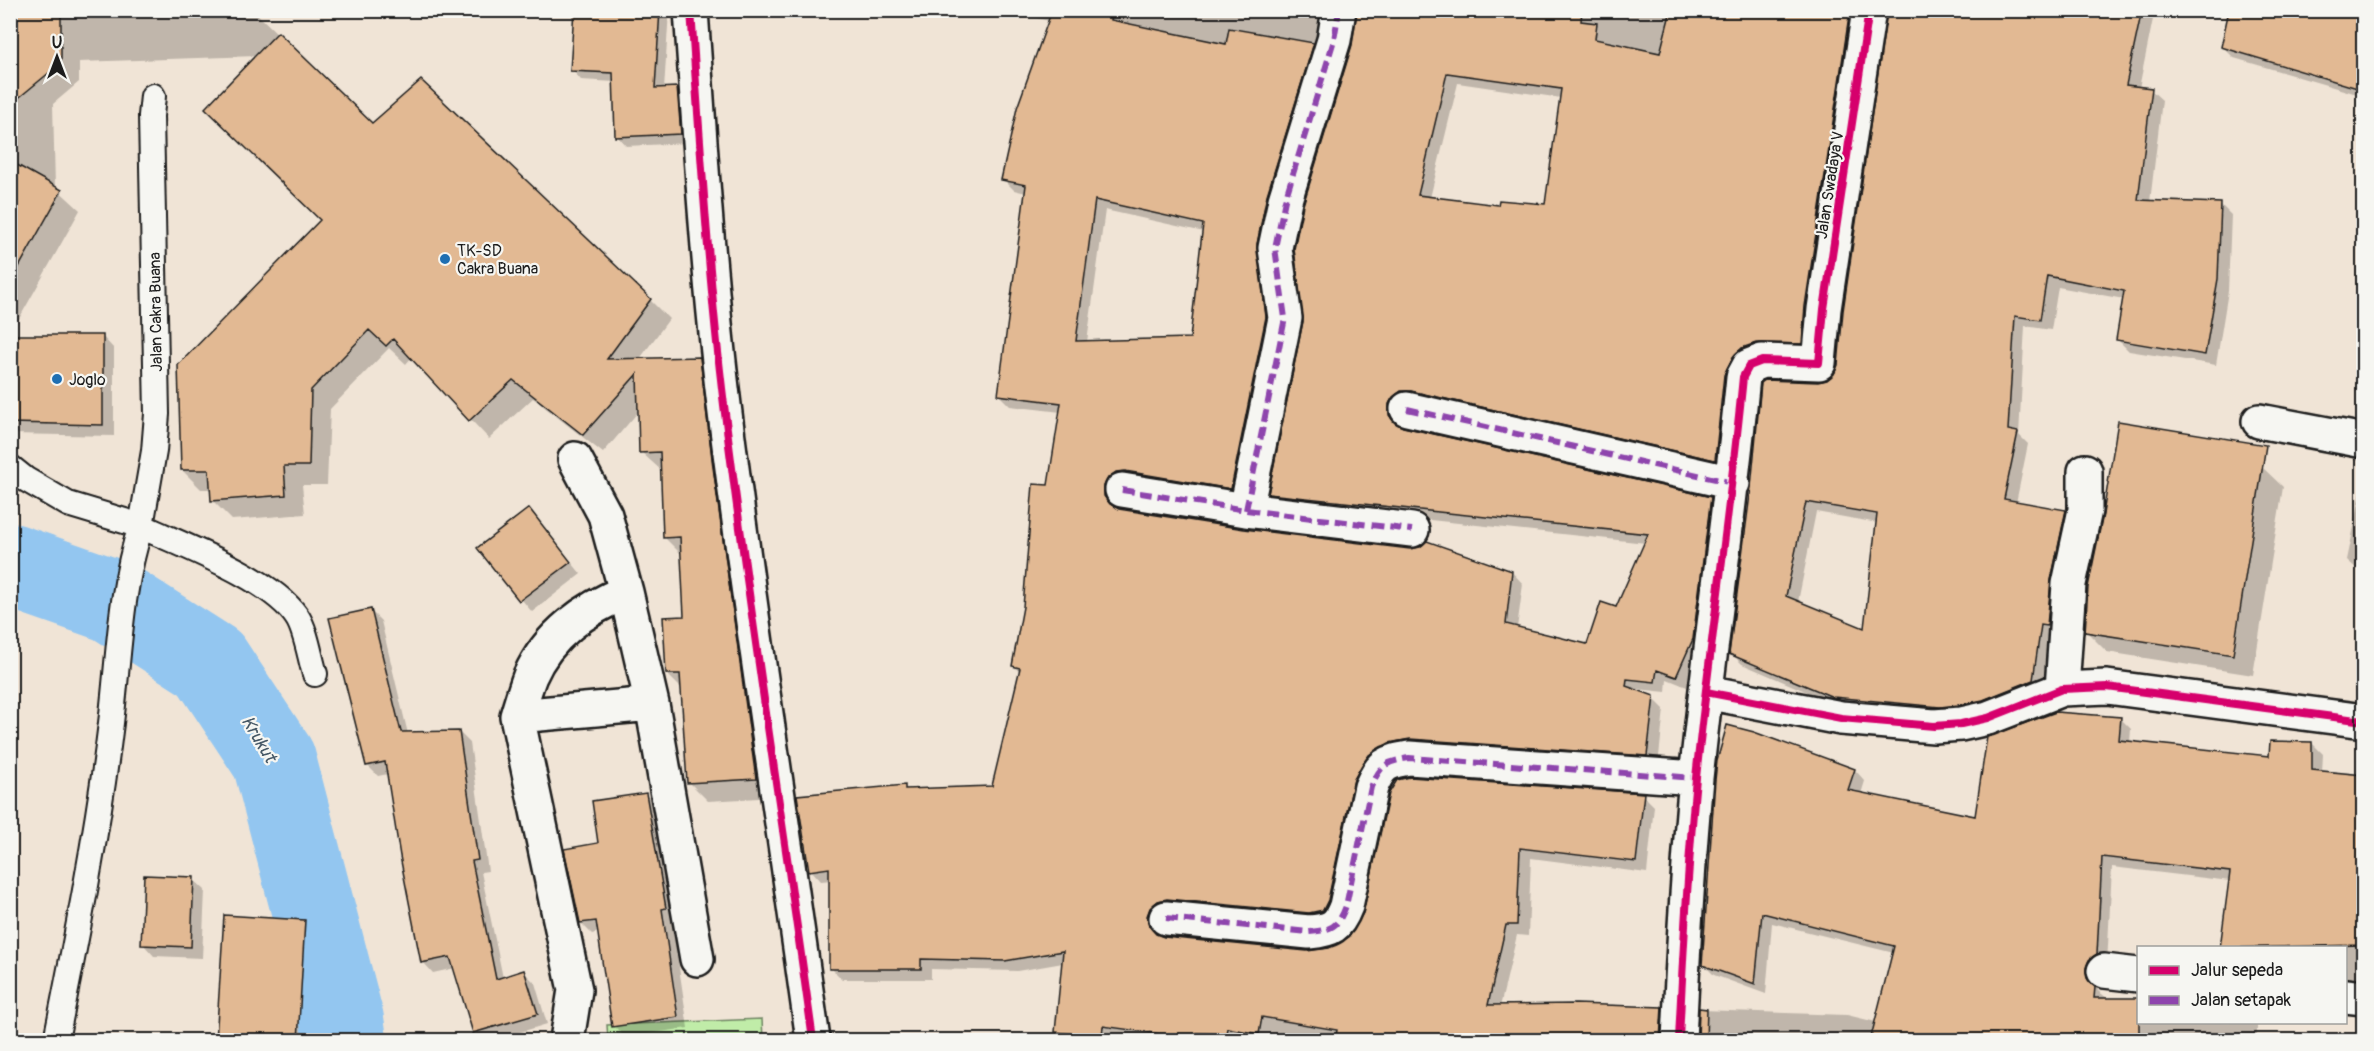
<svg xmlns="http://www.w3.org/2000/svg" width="2374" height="1051" font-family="Pangolin,sans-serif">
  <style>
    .green { fill: #c0eca8; stroke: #6e8462; stroke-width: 1.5 }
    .shadow { fill: #0003; fill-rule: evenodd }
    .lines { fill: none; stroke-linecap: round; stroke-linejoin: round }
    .river { stroke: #93c6f0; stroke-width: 84 }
    .building { fill: #e2b993; stroke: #1c1c1c; stroke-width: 1.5; fill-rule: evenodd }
    .lane-casing { stroke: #1c1c1c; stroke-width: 28 }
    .street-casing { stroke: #1c1c1c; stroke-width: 38 }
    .lane { stroke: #f6f6f2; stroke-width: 24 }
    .street { stroke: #f6f6f2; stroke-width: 33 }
    .quiet { stroke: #8e44ad; stroke-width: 6; stroke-dasharray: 12 6; stroke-linecap: butt }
    .cycleway-casing { stroke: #f6f6f2; stroke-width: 11 }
    .cycleway { stroke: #d6006c; stroke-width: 8 }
    .poi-dot { fill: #1f6fb2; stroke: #f6f6f2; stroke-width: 2 }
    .labels { text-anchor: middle; stroke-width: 4.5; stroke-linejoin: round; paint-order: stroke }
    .street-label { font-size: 16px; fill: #1c1c1c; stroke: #f6f6f2 }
    .poi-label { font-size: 16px; fill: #1c1c1c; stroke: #f6f6f2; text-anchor: start }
    .water-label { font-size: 18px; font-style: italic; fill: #465866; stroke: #f6f6f2 }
  </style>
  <rect width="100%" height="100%" fill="#f0e4d6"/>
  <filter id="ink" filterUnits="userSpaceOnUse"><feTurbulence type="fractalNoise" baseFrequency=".0167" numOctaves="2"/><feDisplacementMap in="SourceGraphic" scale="12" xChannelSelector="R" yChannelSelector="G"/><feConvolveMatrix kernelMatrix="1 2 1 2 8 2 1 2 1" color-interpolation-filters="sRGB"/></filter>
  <g filter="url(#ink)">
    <path class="green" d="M762 1019 763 1040H608L607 1025Z"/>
    <path class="shadow" d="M10 10H253L372 125 650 300 669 319 639 360 699 359 718 378 775 797 708 801 689 782 682 689 667 674 686 617 683 556 664 537 662 471 641 452 639 411 603 453 533 398 489 439 412 357 406 364 389 348 330 409 327 485H302L305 514 232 520 213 501 212 489H201L182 470 322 220 257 56 79 62V82L53 104 55 187 80 210 10 335Z
      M575 10H669L664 90 677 89 686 98 689 143 626 146 617 136 615 82 581 80 572 70Z
      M1002 10H1335L1276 329 1242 499H1114L1115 508 1512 572 1523 584 1517 628 1587 646 1617 609 1646 543 1281 504 1270 493 1305 321 1359 10H1865L1812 354H1767L1726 470 1399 416 1400 427 1710 499 1721 510 1704 650 1687 687 1667 679 1666 692 1637 689V692L1653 698 1664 709 1658 766 1400 754 1333 921 1158 928 1159 936 1164 938 1307 952 1327 950 1343 944 1356 931 1365 914 1643 795 1654 806 1647 873 1531 858 1528 936 1517 935 1500 1007 1661 1008 1672 1019 1671 1040H1251L1237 1038V1040H1144L1113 1036V1040H1065L1057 1032 1063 963 1017 971 931 969V979H842L831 968V880L821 881 811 870 904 787 908 790 993 787 1021 673 1013 666 1049 487 1061 412 1010 406 999 395 1026 193 1014 190 1003 179 1049 21ZM1458 83 1561 98 1546 206 1499 207 1430 198ZM1105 210 1204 232 1192 339 1087 342Z
      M1889 10H2144L2153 19 2139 88 2151 90 2162 100 2150 202 2220 204 2231 215 2228 291 2216 365 2129 351 2118 340 2124 299 2058 287 2051 330 2025 326 2019 435 2028 444 2016 503 2065 511 2076 522 2051 635 2044 691 1952 717 1845 708 1742 664 1731 653 1818 383 1828 381 1835 375 1839 365ZM1816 512 1878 523 1866 631 1798 602Z
      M2364 10V96L2234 58 2223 47Z
      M10 336 103 337 114 349V436L10 434Z
      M2262 467 2283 487 2253 675 2107 652 2086 631Z
      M2362 488H2364V572L2359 571 2347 560Z
      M529 510 581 574 532 612 479 548Z
      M370 610 381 621 408 734 459 732 470 743 488 871 481 872 503 978 524 972 535 983 547 1024 494 1040H483L475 1032 455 968 433 973 423 962 388 774 378 776 368 766 331 619Z
      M2120 718 2131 729 2130 742 2271 758 2312 743 2323 754 2322 773 2364 777V988L2346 994V948H2222L2230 881 2112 867 2107 965 2096 981 2098 991 2138 1022H2257V1040H1699L1701 1010 1847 1015 1876 1022 1894 953 1772 923 1766 994 1714 975 1703 964 1855 770 1865 781 1861 794 1976 818Z
      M646 795 657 806 677 919 672 920 688 1028 625 1037 614 1026 599 932 592 934 581 923 600 844Z
      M193 879 205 890 202 958 154 956 143 944Z
      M304 921 321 938 315 1040H218Z"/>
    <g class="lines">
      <path class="river" d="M10 565 113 601 210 663 274 760 342 1020 345 1040"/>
    </g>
    <path class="building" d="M10 10H61V63L10 105Z
      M574 10H660L655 88 677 87 681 134 615 137 613 73 570 71Z
      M1052 10H1113L1111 20 1226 44 1229 28 1314 43 1267 195 1257 244 1266 317 1231 489 1125 471 1116 472 1108 478 1104 486V496L1110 504 1119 509 1244 529 1410 549 1420 547 1427 541 1512 571 1506 624 1587 644 1601 602 1616 607 1648 534 1268 494 1303 321 1294 249 1303 205 1352 45 1357 10H1582L1581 21 1597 23 1595 39 1660 53 1671 10H1850L1805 306 1802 344 1756 343 1742 348 1733 357 1724 375 1715 460 1411 391H1401L1393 397 1389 404V415L1395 423 1403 427 1711 497 1693 639 1676 677 1657 670 1655 682 1627 679 1626 686 1654 696 1647 756 1410 739 1389 743 1369 755 1354 779 1328 900 1323 910 1309 913 1167 899 1158 901 1150 908 1147 916 1149 926 1156 934 1164 937 1307 951 1329 948 1349 937 1363 913 1389 793 1397 780 1410 777 1644 793 1636 862 1520 848 1517 925H1506L1488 1005 1576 1004 1662 1007 1660 1041H1335L1337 1030 1262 1017 1259 1034 1227 1028 1226 1034 1197 1033 1196 1039 1103 1026 1102 1037 1055 1032 1063 951 1005 961 921 959V969H829V868L809 871 797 795 905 785V789L992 786 1020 668 1012 666 1023 607 1033 484 1048 485 1061 403 998 395 1026 185 1001 180 1017 108ZM1447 73 1561 89 1545 204 1499 200 1498 205 1418 195ZM1095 200 1203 224 1190 338 1076 341Z
      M1887 10H2142L2126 85 2152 88 2138 200 2221 203 2218 279 2205 355 2116 340 2124 291 2047 276 2040 320 2015 316 2008 430 2018 432 2004 499 2066 510 2051 580 2047 626 2041 625 2033 680 1983 700 1958 705 1940 707 1833 697 1729 654 1751 487 1761 383 1765 380 1818 382 1827 380 1834 374 1838 365 1843 311ZM1806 502 1877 514 1864 628 1786 596Z
      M2229 10H2364V90L2221 47Z
      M278 32 372 123 421 80 651 299 607 359 700 357 713 467 756 779 687 783 680 674H666L663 617 684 616 680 537 663 538 660 452 639 453 637 374 583 435 513 380 469 421 393 339 386 346 369 330 311 390 309 466H284L286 495 211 501 209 470H181L178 365 320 220 205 108Z
      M10 161 62 190 10 283Z
      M10 335H103V425L10 423Z
      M2118 421 2266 445 2233 655 2085 632 2088 587 2103 514Z
      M529 508 571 562 519 601 477 548Z
      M371 609 401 732 459 731 478 860 472 861 496 979 524 970 538 1014 473 1033 450 957 421 963 400 856 385 762 366 766 329 618Z
      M2056 712 2121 717 2119 740 2269 756 2270 741 2312 742V770L2364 775V945L2220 948 2230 872 2102 857 2097 954 2089 960 2086 968 2087 978 2095 987 2094 998H2139V1041H1870L1894 946 1762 913 1755 984 1702 965 1715 780 1717 761 1727 725 1754 732 1855 769 1848 790 1975 816 1987 737Z
      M646 793 666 908 662 909 678 1017 612 1027 596 921 580 923 564 849 598 843 592 801Z
      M144 875 194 877 191 947 141 945Z
      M224 915 305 920 298 1041H216Z
      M1699 1008 1707 1009 1706 1041H1698Z"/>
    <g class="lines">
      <defs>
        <path id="lane" d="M153 96 151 116 157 414 154 451 141 526C184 546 271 578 297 617 306 630 310 658 315 674
          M10 467 25 479 68 504 141 526C120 589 119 657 111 723 98 830 77 935 56 1040"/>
        <path id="street" d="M691 10C700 142 708 274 724 405 750 618 784 829 813 1040
          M1407 409 1733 483
          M2259 421 2364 441
          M1122 490 1246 510 1412 530
          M1246 510 1285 318 1275 248 1285 200 1334 40 1339 10
          M626 592 652 704 697 959
          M2062 689 2069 584 2085 510V471
          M1706 692 1841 718 1934 726 1961 724 1988 718 2062 689 2107 687 2364 721
          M517 716 652 704
          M1166 918 1309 932C1332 930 1338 927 1346 906L1371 787C1381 764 1386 762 1409 758L1696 778
          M2104 971 2138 975
          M2346 996 2364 998
          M567 1040 575 990 517 716C521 703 525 689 530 676 548 635 586 608 626 592L605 515 575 459
          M1679 1040C1683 953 1688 865 1696 778 1710 644 1730 511 1743 377L1749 366 1762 361 1819 363 1824 309 1869 10"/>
      </defs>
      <use href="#lane" class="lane-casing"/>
      <use href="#street" class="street-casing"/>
      <use href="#lane" class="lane"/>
      <use href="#street" class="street"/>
      <path class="quiet" d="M1407 409 1733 483
        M1122 490 1246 510 1412 530
        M1246 510 1285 318 1275 248 1285 200 1334 40 1339 10
        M1166 918 1309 932C1332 930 1338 927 1346 906L1371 787C1381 764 1386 762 1409 758L1696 778"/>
      <defs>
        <path id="cycleway" d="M691 10C700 142 708 274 724 405 750 618 784 829 813 1040
          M1706 692 1841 718 1934 726 1961 724 1988 718 2062 689 2107 687 2364 721
          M1679 1040C1683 953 1688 865 1696 778 1710 644 1730 511 1743 377L1749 366 1762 361 1819 363 1824 309 1869 10"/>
      </defs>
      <use href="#cycleway" class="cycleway-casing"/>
      <use href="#cycleway" class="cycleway"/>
    </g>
  </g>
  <g class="poi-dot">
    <circle cx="445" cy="259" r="6"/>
    <circle cx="57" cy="379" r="6"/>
  </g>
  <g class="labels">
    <g class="street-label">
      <text transform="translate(1829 185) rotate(-81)" y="6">Jalan Swadaya V</text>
      <text transform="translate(155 312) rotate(-91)" y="6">Jalan Cakra Buana</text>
    </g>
    <g class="poi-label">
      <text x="457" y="256">TK-SD<tspan x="457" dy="18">Cakra Buana</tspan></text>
      <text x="69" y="385">Joglo</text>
    </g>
    <g class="water-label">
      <text transform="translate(259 739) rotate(59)" y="6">Krukut</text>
    </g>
  </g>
  <rect width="2374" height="1051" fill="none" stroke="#f6f6f2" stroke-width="36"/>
  <rect x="18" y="18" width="2338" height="1015" fill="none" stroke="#1c1c1c" stroke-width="2" filter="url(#ink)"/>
  <rect x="2137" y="946" width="210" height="78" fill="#f6f6f2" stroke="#9f9f9c" stroke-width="1.5"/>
  <rect x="2149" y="966" width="30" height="9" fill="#d6006c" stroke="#9f9f9c" stroke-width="1.5"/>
  <text x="2191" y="976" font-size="18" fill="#1c1c1c">Jalur sepeda</text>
  <rect x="2149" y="996" width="30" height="9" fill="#8e44ad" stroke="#9f9f9c" stroke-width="1.5"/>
  <text x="2191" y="1006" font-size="18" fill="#1c1c1c">Jalan setapak</text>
  <g transform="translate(57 57)" stroke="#f6f6f2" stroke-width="4.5" paint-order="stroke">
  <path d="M0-4.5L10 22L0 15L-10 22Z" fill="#1c1c1c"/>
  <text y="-9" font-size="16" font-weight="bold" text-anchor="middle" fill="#1c1c1c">U</text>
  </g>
</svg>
